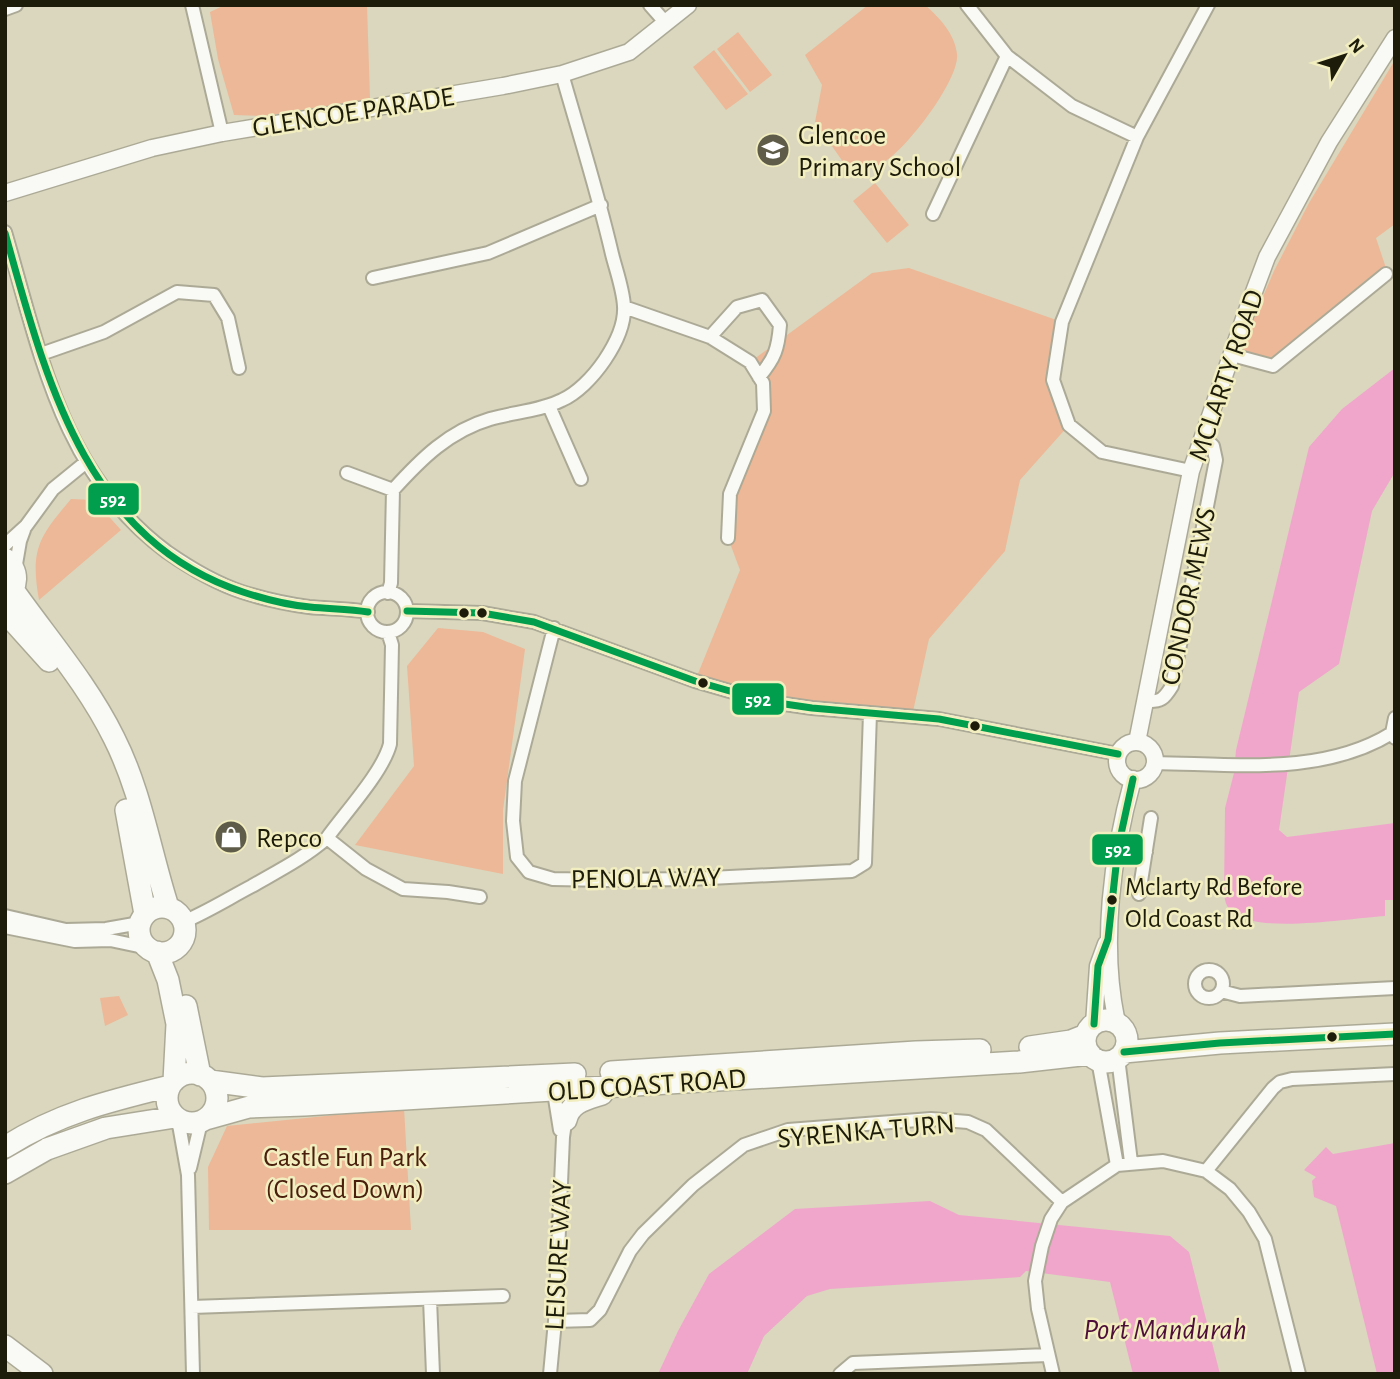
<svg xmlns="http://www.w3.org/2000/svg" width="1400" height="1379" font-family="'Alegreya Sans',sans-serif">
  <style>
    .green { fill: #edb897 }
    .water { fill: #f0a6cb }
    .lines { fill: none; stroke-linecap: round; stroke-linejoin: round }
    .minor-casing { stroke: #acaa96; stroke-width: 16 }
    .tertiary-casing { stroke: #acaa96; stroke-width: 19 }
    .primary-casing { stroke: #acaa96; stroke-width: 24 }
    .trunk-casing { stroke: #acaa96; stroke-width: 24 }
    .minor { stroke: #f9f9f5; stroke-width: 12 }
    .tertiary { stroke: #f9f9f5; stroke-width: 16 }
    .primary { stroke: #f9f9f5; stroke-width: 21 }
    .trunk { stroke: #f9f9f5; stroke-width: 21 }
    .bus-1-casing { stroke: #f2eec0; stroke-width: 12 }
    .bus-1 { stroke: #019f4d; stroke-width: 7 }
    .bus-dot { fill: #1d1c0a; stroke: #f2eec0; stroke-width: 2.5 }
    .labels { text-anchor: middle; stroke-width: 5; stroke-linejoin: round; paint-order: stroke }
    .bus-label { font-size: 26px; fill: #1d1c0a; stroke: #f2eec0; text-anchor: start }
    .street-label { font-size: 28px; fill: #1d1c0a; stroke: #f2eec0 }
    .poi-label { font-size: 28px; fill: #1d1c0a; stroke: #f2eec0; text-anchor: start }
    .park-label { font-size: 28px; fill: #4a200d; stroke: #f2eec0 }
    .water-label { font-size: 30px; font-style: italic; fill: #4d0e39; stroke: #f2eec0 }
    .line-badge { stroke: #f2eec0; stroke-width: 2.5 }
    .badge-label { font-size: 19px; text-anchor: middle; font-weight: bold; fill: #fff }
  </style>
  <rect width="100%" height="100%" fill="#dad7be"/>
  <path class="green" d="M225 5H367L370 99 265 116 234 115 218 59 210 12Z
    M868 5H925C939 17 955 34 957 54 960 80 904 153 881 164 872 168 858 167 848 169L815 122 822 85 805 55Z
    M738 32 772 75 750 92 717 49Z
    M714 50 748 94 726 110 693 67Z
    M1395 60V224L1376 238 1386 268 1273 360 1239 352 1274 271 1309 203Z
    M875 183 909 225 887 243 853 201Z
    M909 268 1062 322 1053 380 1069 425 1020 480 1005 551 929 639 912 716 812 708 695 681 740 570 728 538 730 494 764 411 763 383 750 362 872 273Z
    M71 499 94 500 121 530 39 600C30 549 39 537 71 499Z
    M438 628 483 632 525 649 503 810V874L355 845 414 766 407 666Z
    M119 996 128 1015 105 1026 100 998Z
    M404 1108 411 1230H209L208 1167 227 1126Z"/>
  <path class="water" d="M1395 368V472L1372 511 1339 664 1299 692 1279 830 1287 837 1395 823V900H1385V916C1351 918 1259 934 1233 913 1226 907 1225 901 1224 894L1225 808 1234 773 1236 750 1309 447 1342 409Z
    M1395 1143V1374H1377L1336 1206 1314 1197 1312 1181 1316 1177 1304 1170 1326 1147 1333 1154Z
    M930 1201 959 1215 1170 1236 1189 1252 1220 1374H1133L1110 1282 1026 1271 1020 1277 830 1289 807 1296 764 1336 747 1374H658L678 1331 709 1274 795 1209Z"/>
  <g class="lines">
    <defs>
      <path id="minor" d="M192 5 222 133
        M650 5 665 22
        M967 5 1007 56 1072 106 1137 137
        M5 9 16 5
        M933 214 1007 56
        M5 232C40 351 61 474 167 552 190 568 215 583 242 592 264 599 287 604 309 607 329 609 348 608 368 612
        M373 278 488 253 601 205
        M624 307 710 337 750 362 763 383 764 411 730 494 728 538
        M710 337 737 307 762 300 780 325C778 349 775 358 759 377
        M41 354 104 332 177 292 214 295 228 318 239 368
        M1232 355 1273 366 1386 274
        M549 406 581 479
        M1191 471 1102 452 1069 425 1053 380 1062 322 1137 137 1208 5
        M347 473 393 490
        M5 545 26 526 53 489 85 463
        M15 570 20 541 24 530
        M367 612a20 20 0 1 1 40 0a20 20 0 1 1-40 0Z
        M388 593 391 583 393 490C421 459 449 431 490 419 514 412 540 411 562 400 591 387 626 338 624 306 623 289 616 270 612 254 598 193 579 134 562 74
        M407 611 482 613 534 622 695 681 764 701 812 708 939 719 1118 754
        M554 628 515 781 513 821 517 857 529 872 553 879 606 880 690 879 852 871 865 863 870 713
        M1146 701C1161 702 1164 699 1172 686L1216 460 1213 446 1203 437
        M1395 718 1392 733 1395 738
        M1155 763C1233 764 1323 776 1392 733
        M327 838 366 869 403 889 448 892 480 897
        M1118 848 1146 852
        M1139 894 1151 818
        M5 916 66 930 106 929 140 923
        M183 922C207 912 229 898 252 886 278 871 304 858 327 838 344 814 383 772 390 744L392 645 388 632
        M5 927 75 941 110 940 148 948
        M1195 984a14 14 0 1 1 28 0a14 14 0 1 1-28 0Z
        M1221 991 1240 996 1395 988
        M1118 1058 1131 1162
        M1098 1060 1117 1165
        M553 1086 560 1130
        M178 1119 188 1175 193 1374
        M190 1168 201 1122
        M1206 1171 1273 1088 1280 1082 1292 1079 1395 1074
        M430 1299 433 1374
        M192 1307 503 1296
        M555 1321 590 1320 600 1310 630 1251 643 1234 693 1185 744 1145 788 1130 931 1119 968 1122 986 1130 1062 1202
        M550 1374 555 1321 563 1137 566 1116
        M840 1374 853 1363 1048 1355
        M1053 1374 1038 1309 1035 1281 1042 1246 1051 1219 1062 1202 1117 1165 1163 1161 1206 1171 1230 1189 1249 1212 1265 1239 1299 1374"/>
      <path id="tertiary" d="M5 193 152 148 222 133 503 86 562 74 629 52 688 5
        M1137 742 1191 471 1246 313 1267 257 1329 142 1395 38
        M1117 761a19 19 0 1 1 38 0a19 19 0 1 1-38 0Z
        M1117 1023C1100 945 1112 855 1133 779
        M1094 1024 1098 966 1106 944"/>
      <path id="primary" d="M5 559C20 571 18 588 5 600
        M14 591C48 639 88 685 114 738 141 791 150 851 168 907
        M5 612 49 661
        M126 810 145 914
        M139 930a23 23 0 1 1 46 0a23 23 0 1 1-46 0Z
        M157 952 168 980 177 1024 174 1081
        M186 1006 200 1075
        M1085 1041a21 21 0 1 1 42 0a21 21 0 1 1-42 0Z
        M1030 1047 1071 1041 1086 1035
        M1124 1052 1220 1043 1395 1034
        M611 1072 916 1052 980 1050
        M167 1098a25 25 0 1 1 50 0a25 25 0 1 1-50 0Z
        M210 1081 262 1088 575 1074
        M206 1119 249 1107 304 1105 1019 1062 1090 1054
        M566 1120C570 1102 587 1099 602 1094
        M5 1147C59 1113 109 1101 170 1086
        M5 1173 47 1149 106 1128 175 1117"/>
      <path id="trunk" d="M5 1346 42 1374"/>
    </defs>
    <use href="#minor" class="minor-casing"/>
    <use href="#tertiary" class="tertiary-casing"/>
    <use href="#primary" class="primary-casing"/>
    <use href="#trunk" class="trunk-casing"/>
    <use href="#minor" class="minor"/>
    <use href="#tertiary" class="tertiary"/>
    <use href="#primary" class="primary"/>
    <use href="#trunk" class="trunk"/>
    <defs>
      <path id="bus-1" d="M5 233C45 375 84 540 243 592 264 599 287 605 310 607 329 609 349 609 368 612
        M407 611 482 613 534 622 695 681 764 701 812 708 939 719 1118 754
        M1094 1024 1098 966 1108 939 1118 848 1133 779
        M1124 1052 1220 1043 1395 1034"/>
    </defs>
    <use href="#bus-1" class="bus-1-casing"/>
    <use href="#bus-1" class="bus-1"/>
  </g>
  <defs>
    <symbol id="school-disc" viewBox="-11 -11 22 22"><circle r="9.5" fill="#5f5d49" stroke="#f2eec0"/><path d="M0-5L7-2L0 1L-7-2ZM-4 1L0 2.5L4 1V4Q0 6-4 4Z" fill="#fff"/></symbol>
    <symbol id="shop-disc" viewBox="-11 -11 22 22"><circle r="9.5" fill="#5f5d49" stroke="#f2eec0"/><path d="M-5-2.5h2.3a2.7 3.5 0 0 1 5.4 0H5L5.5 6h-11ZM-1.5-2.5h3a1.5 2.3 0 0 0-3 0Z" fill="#fff"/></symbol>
  </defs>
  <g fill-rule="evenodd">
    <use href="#school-disc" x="754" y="131" width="38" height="38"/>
    <use href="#shop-disc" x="212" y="818" width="38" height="38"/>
  </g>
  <g class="bus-dot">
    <circle cx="464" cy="613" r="6"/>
    <circle cx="482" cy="613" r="6"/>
    <circle cx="703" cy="683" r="6"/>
    <circle cx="975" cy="726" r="6"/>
    <circle cx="1112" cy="900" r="6"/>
    <circle cx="1332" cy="1037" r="6"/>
  </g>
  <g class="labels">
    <g class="bus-label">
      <text x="1125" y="895">Mclarty Rd Before<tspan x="1125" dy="32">Old Coast Rd</tspan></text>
    </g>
    <g class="street-label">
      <text transform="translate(353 111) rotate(-9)" y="10">GLENCOE PARADE</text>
      <text transform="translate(1225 375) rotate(-71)" y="10">MCLARTY ROAD</text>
      <text transform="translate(1187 596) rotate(-78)" y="10">CONDOR MEWS</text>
      <text transform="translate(646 877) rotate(-1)" y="10">PENOLA WAY</text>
      <text transform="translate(647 1084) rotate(-4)" y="10">OLD COAST ROAD</text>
      <text transform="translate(866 1130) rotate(-5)" y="10">SYRENKA TURN</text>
      <text transform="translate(557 1255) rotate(-87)" y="10">LEISURE WAY</text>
    </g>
    <g class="poi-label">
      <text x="798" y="144">Glencoe<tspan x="798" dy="32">Primary School</tspan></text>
      <text x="256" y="847">Repco</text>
    </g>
    <g class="park-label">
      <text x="345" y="1166">Castle Fun Park<tspan x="345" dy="32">(Closed Down)</tspan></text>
    </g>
    <g class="water-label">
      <text x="1165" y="1339">Port Mandurah</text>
    </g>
  </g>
  <g class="line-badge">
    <rect x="87" y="482" width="53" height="34" rx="7" fill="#019f4d"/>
    <rect x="731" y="682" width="54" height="34" rx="7" fill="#019f4d"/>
    <rect x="1091" y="833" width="53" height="33" rx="7" fill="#019f4d"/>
  </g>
  <g class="badge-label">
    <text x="113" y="506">592</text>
    <text x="758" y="706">592</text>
    <text x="1118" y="856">592</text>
  </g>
  <rect width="1400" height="1379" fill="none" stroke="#1d1c0a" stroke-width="14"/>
  <g transform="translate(1344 56) rotate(51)" stroke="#f2eec0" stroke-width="5" paint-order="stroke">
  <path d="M0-5L12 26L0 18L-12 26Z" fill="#1d1c0a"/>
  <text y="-10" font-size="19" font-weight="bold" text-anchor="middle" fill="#1d1c0a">N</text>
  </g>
</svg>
